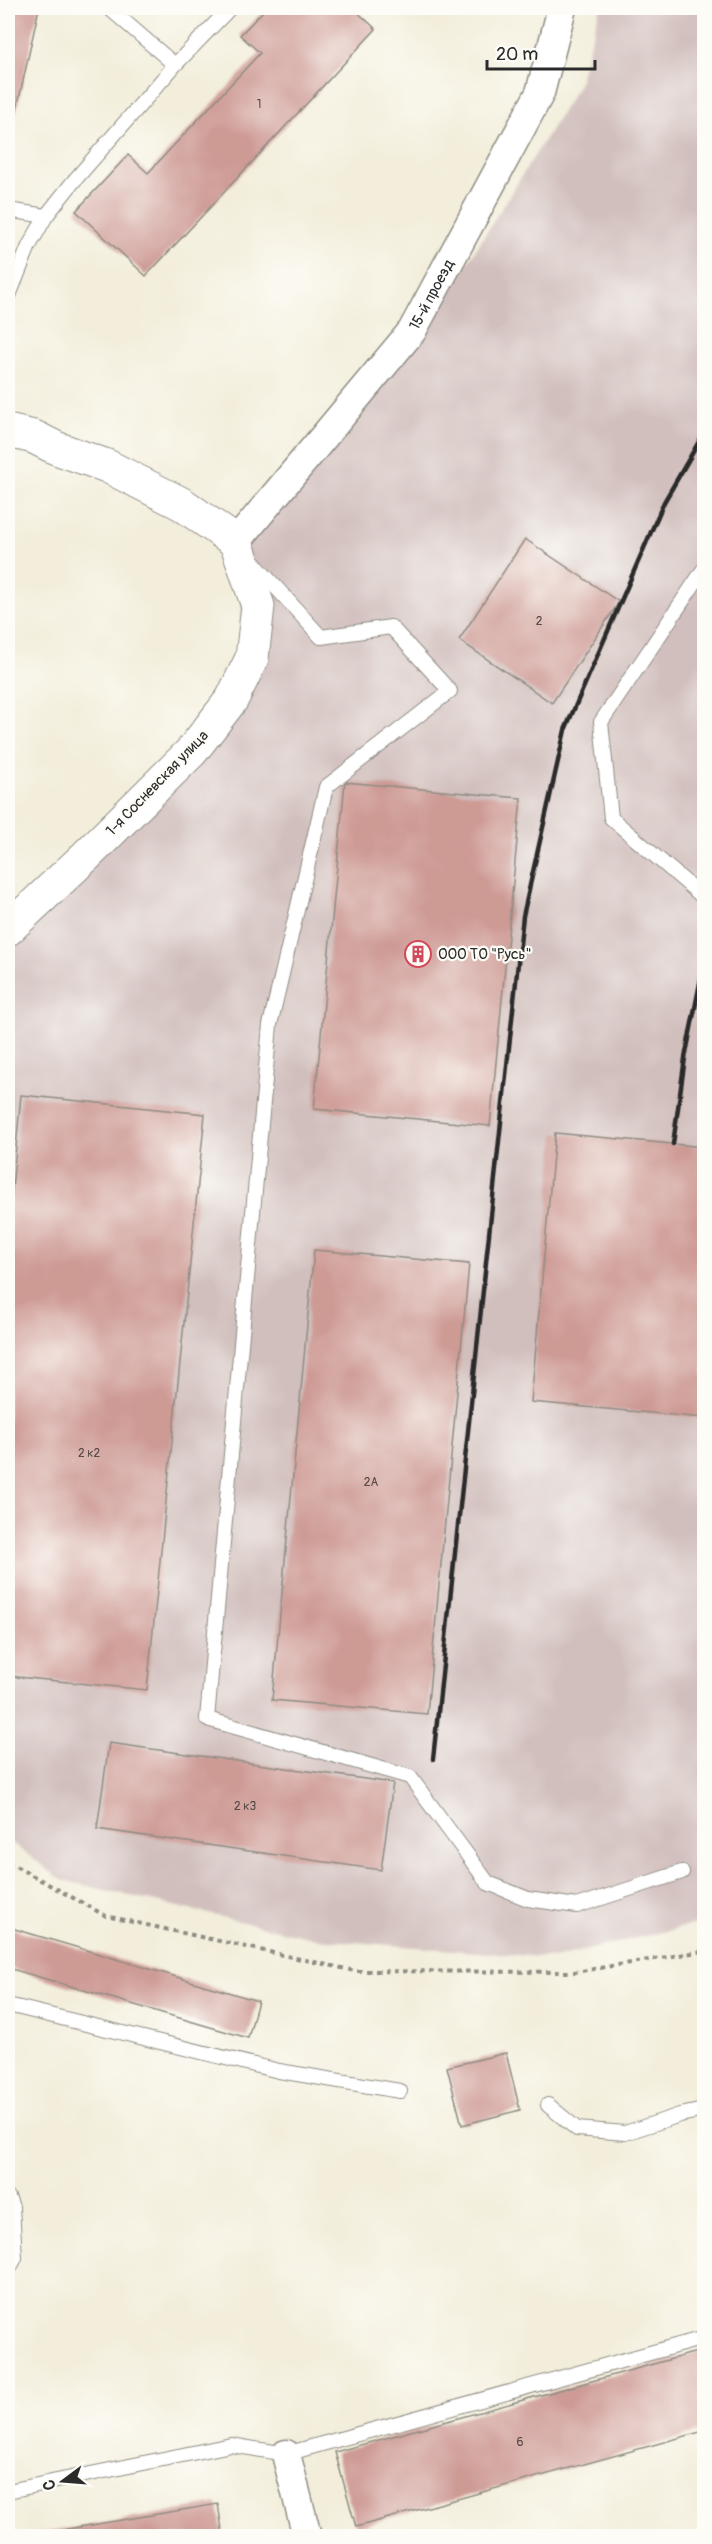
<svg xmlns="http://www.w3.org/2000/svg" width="712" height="2544" font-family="Pangolin,sans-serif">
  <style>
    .industrial { fill: #d1bfbd }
    .building { fill: #ce9a94 }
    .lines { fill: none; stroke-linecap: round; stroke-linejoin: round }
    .lane-casing { stroke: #8f8c83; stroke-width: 16 }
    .street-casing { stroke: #8f8c83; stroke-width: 31 }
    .secondary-casing { stroke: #8f8c83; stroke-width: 35 }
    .path { stroke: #8f8c83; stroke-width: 4; stroke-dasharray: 4.5 4.5; stroke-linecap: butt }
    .lane { stroke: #fff; stroke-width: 14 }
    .street { stroke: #fff; stroke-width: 28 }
    .secondary { stroke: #fff; stroke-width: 33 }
    .rail { stroke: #2b2b2b; stroke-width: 4.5 }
    .labels { text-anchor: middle; stroke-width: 4.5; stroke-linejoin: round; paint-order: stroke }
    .number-label { font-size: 12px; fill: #544745 }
    .street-label { font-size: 15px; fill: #2b2b2b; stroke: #fdfcf7 }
    .poi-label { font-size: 15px; fill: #2b2b2b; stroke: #fdfcf7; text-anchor: start }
  </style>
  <rect width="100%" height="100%" fill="#fdfcf7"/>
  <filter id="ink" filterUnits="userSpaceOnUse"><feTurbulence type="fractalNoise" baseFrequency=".0167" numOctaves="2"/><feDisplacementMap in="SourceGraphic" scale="12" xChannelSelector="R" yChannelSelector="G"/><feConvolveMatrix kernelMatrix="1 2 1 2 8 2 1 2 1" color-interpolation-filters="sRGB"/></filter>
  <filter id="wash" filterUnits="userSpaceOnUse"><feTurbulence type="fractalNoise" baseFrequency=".008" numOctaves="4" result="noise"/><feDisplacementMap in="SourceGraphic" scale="24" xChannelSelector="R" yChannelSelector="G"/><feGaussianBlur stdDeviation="1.35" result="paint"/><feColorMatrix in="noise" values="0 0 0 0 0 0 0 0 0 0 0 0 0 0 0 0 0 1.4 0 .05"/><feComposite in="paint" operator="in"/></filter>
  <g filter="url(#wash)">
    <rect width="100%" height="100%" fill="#f3eedb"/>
    <path class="industrial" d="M600 8H704V1922L553 1958 316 1939 62 1880 8 1840V950L236 705 246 542 419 340 578 86Z"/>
    <g id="blocks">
      <path class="building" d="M8 8H39L16 113 8 112Z
        M266 8H353L376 29 146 276 76 211 128 155 148 173 260 53 240 35Z
        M525 539 619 602 552 703 459 640Z
        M345 782 521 798 490 1126 314 1109Z
        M21 1095 205 1114 147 1690 8 1676V1231Z
        M555 1133 704 1147V1418L531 1402Z
        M314 1250 469 1264 427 1714 272 1700Z
        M109 1743 393 1783 381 1870 97 1829Z
        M8 1927 258 2001 248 2038 8 1968Z
        M506 2053 520 2110 462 2125 447 2067Z
        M704 2350V2431L356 2527 335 2452Z
        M218 2504 223 2536H31V2535Z"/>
    </g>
  </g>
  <g filter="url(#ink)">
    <use href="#blocks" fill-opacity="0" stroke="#8f8c83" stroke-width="1.5"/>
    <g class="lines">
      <defs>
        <path id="lane" d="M109 8 175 65
          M8 210 46 216
          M8 298 29 246 46 216 73 182 175 65 230 8
          M253 562 321 637 391 627 450 691 326 787 270 1025 207 1719 410 1777 488 1883 528 1899 577 1906 682 1872
          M704 569 601 722 611 818 704 898
          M8 2005 279 2071 400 2091
          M548 2105 577 2129 625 2133 680 2115 704 2110
          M8 2197 12 2207 15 2258 8 2271
          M8 2491 231 2445 286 2454 704 2338"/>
        <g id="street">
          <path id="s1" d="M236 542 412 331 540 93 562 8"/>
          <path d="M286 2454 307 2536"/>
        </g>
        <path id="secondary" d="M8 431 34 437 56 448 107 466 182 504 236 542 258 606 252 658 232 699 192 751 86 856 8 929"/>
      </defs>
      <use href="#lane" class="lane-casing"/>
      <use href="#street" class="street-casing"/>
      <use href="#secondary" class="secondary-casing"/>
      <path class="path" d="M8 1862 106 1916 355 1971 575 1972 704 1951"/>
      <use href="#lane" class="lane"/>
      <use href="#street" class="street"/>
      <use href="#secondary" class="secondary"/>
      <path class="rail" d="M673 1144 685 1058 704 963
        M433 1759 523 916 565 730 664 502 704 433"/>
    </g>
  </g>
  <defs>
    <symbol id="building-ring" viewBox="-11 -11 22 22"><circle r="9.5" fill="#fdfcf7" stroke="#d1495b" stroke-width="1.5"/><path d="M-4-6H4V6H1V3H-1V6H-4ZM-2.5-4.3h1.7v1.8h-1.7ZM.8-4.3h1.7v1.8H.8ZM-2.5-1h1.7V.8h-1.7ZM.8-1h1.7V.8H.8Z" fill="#d1495b"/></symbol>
  </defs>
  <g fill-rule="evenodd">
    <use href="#building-ring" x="403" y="939" width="30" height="30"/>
  </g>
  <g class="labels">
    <g class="number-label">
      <text x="259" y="108">1</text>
      <text x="539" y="625">2</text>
      <text x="89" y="1457">2 к2</text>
      <text x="371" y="1486">2А</text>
      <text x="245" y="1810">2 к3</text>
      <text x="520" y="2446">6</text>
    </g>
    <g class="street-label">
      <text dy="5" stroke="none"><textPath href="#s1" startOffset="316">15-й проезд</textPath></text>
      <text transform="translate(157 783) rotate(-46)" y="5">1-я Сосневская улица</text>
    </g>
    <g class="poi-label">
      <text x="438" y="959">ООО ТО "Русь"</text>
    </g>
  </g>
  <rect width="712" height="2544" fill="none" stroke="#fdfcf7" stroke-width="30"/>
  <g transform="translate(63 2481) rotate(254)" stroke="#fdfcf7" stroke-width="4.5" paint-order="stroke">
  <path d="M0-4.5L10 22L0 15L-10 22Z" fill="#2b2b2b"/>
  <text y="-9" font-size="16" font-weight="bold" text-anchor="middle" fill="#2b2b2b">С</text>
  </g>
  <path d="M487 60v9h108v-9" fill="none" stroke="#2b2b2b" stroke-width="3"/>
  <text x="496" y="60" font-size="18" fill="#2b2b2b" stroke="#fdfcf7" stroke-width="4.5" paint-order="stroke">20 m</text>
</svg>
